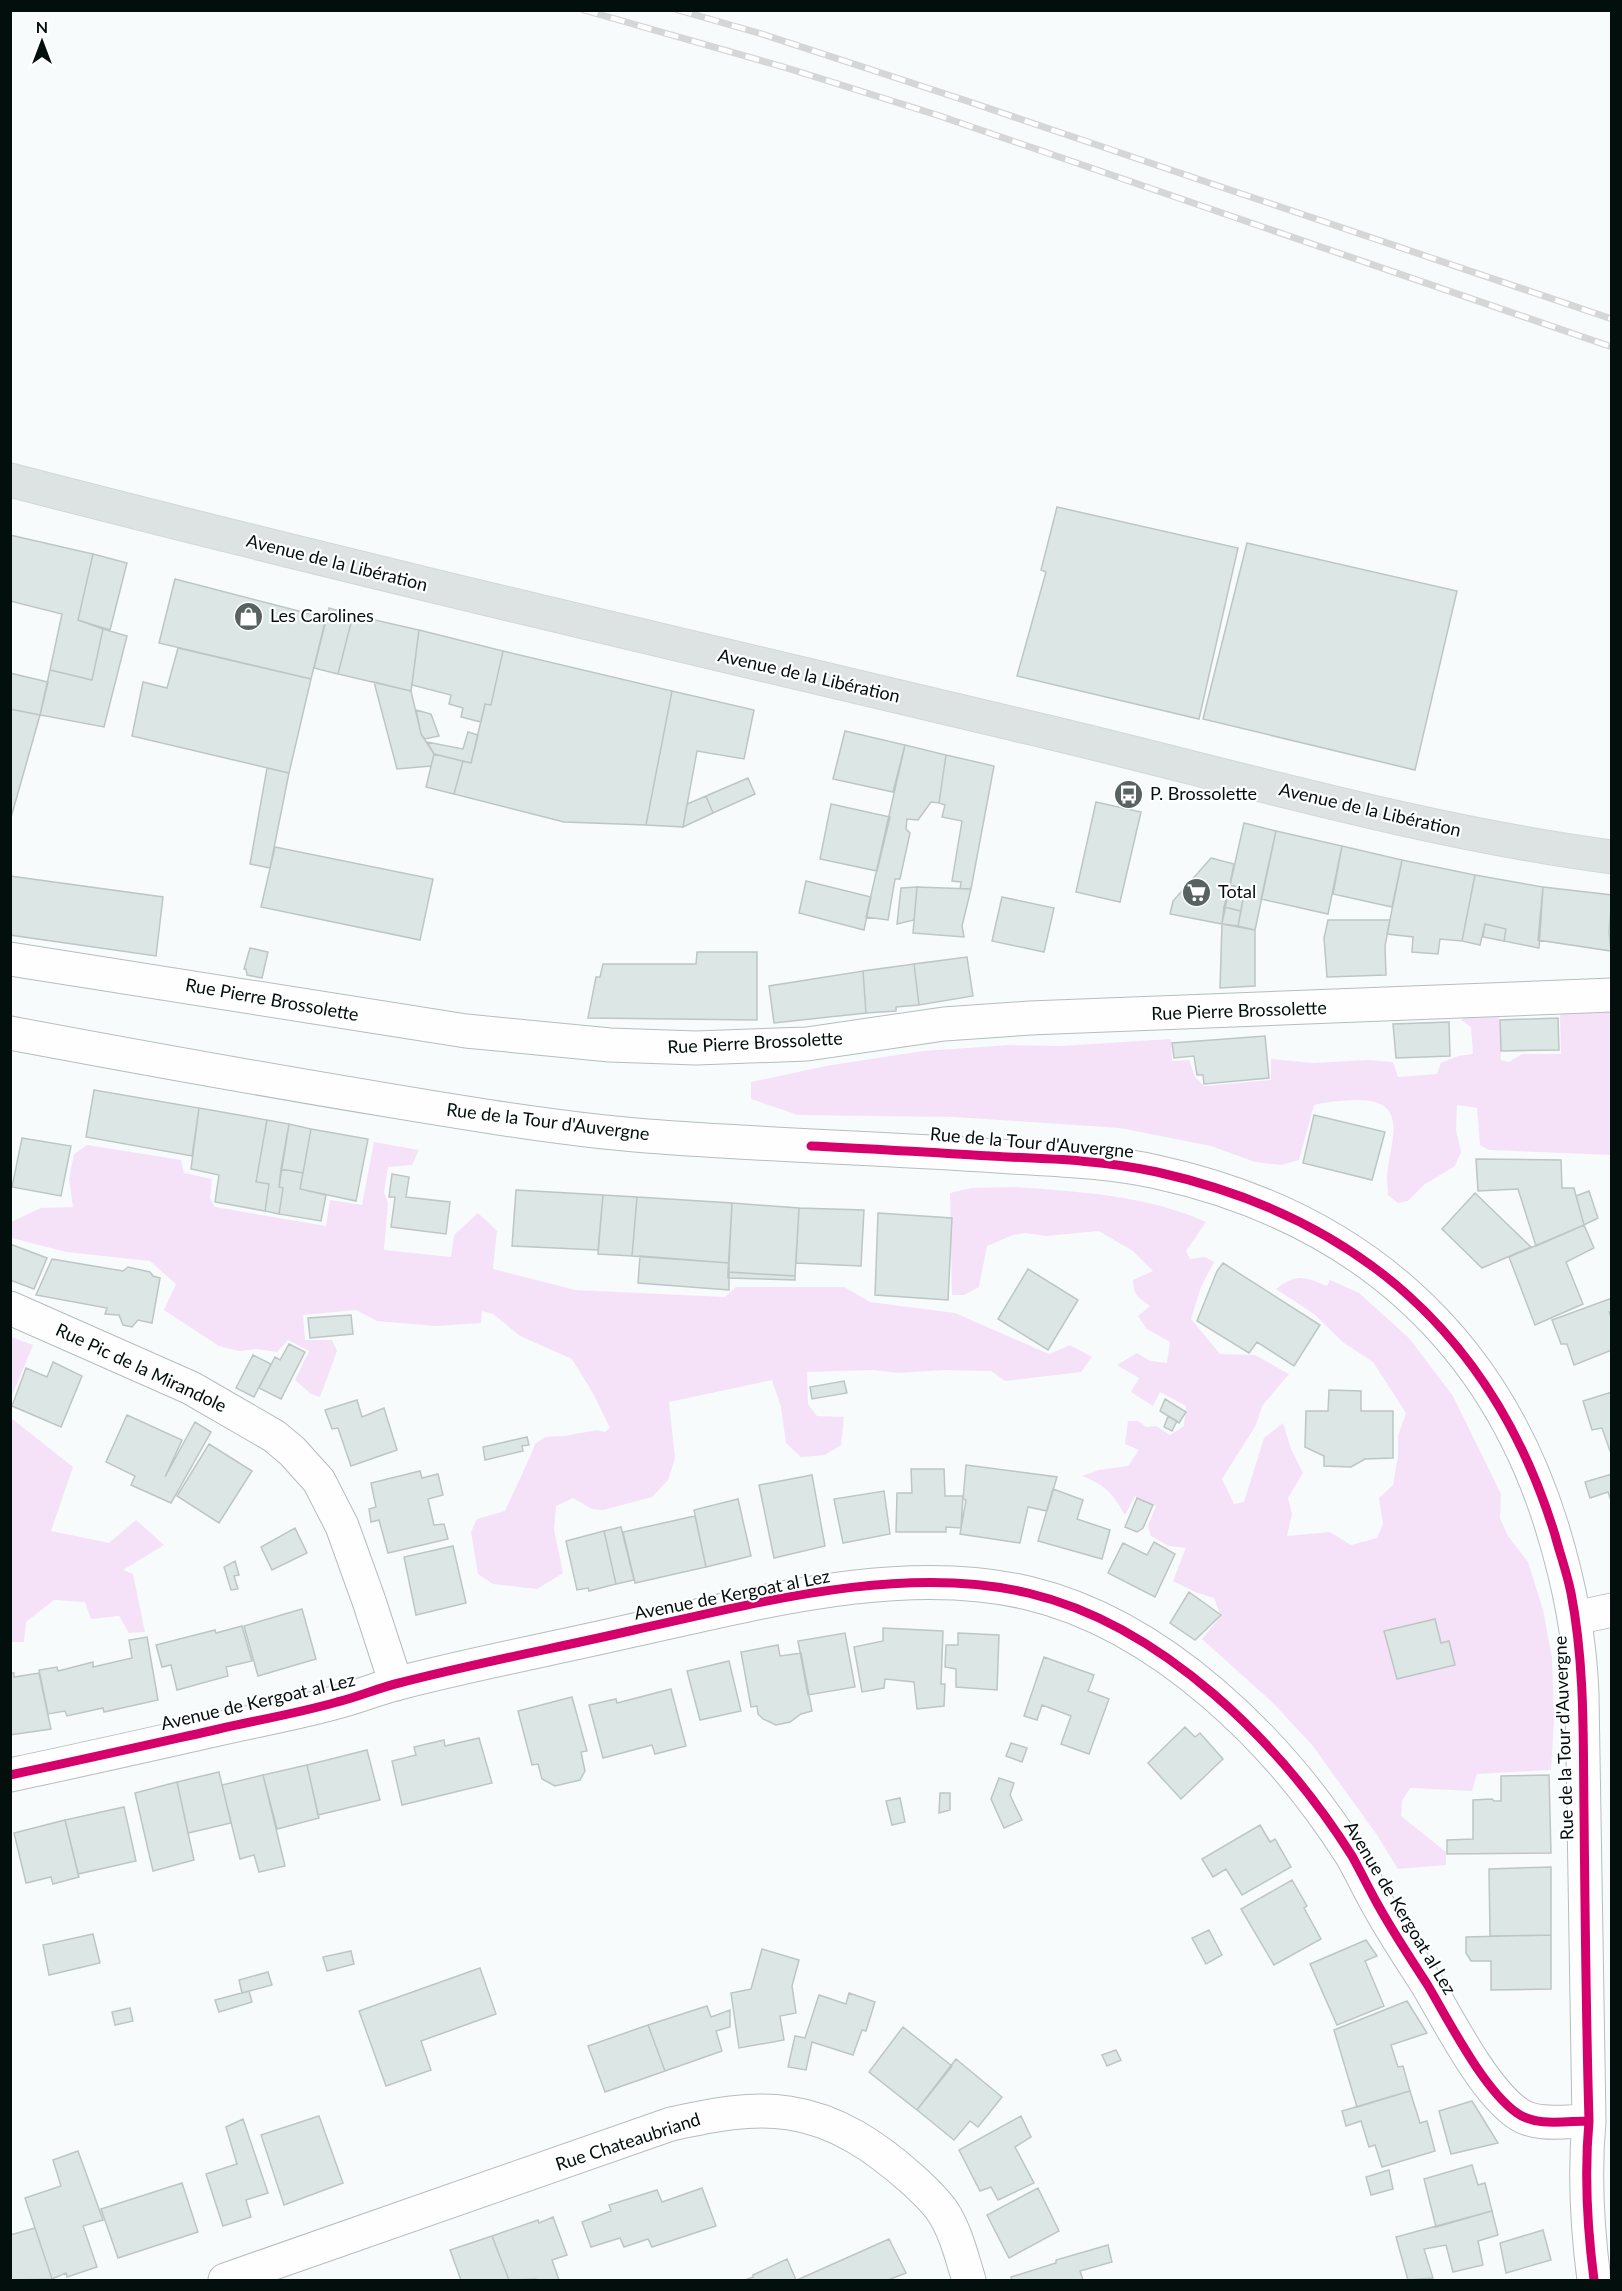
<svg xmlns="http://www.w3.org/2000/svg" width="1622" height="2291" font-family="Lato,sans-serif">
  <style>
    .green { fill: #f5e2f9 }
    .building { fill: #dce6e4; stroke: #bdc6c5; stroke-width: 1.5 }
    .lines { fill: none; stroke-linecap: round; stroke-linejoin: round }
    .minor-casing { stroke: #b5bebd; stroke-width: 35 }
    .major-casing { stroke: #d3d7d7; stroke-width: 35 }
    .minor { stroke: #fefefe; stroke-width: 33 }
    .major { stroke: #dce3e2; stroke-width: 33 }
    .rail-casing { stroke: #d5d6d6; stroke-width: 7 }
    .rail { stroke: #fff; stroke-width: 4.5; stroke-dasharray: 14; stroke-linecap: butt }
    .cycleway-casing { stroke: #fff; stroke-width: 13 }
    .cycleway { stroke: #d6006c; stroke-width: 9 }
    .labels { text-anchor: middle; stroke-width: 4.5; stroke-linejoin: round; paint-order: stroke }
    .street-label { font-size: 18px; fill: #020f0d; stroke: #fff }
    .poi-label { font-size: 18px; fill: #020f0d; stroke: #fff; text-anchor: start }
  </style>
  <rect width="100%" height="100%" fill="#f7fbfb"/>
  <path class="green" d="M1611 1004V1155L1489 1150 1480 1145 1477 1108 1457 1105 1456 1130 1461 1152 1455 1166 1425 1184 1408 1201 1398 1203 1388 1195C1388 1189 1387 1183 1387 1176 1390 1141 1411 1099 1356 1100 1341 1101 1328 1101 1314 1105L1299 1160 1281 1165 1255 1162 1211 1146 1120 1128 954 1117 798 1115 751 1099V1082L826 1066 923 1051 1009 1045 1061 1046 1171 1039 1172 1061 1189 1060 1195 1077 1204 1086 1271 1080V1059L1313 1063 1367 1060 1393 1062 1398 1077 1437 1074 1441 1063 1458 1056 1473 1054 1471 1027 1461 1020 1468 1014H1499L1501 1060 1509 1062 1522 1054H1561L1560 1016 1567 1008Z
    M374 1142 419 1150 412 1165 388 1167 384 1192 388 1203 384 1250 451 1257 454 1235 478 1213 497 1231 493 1269 575 1290 725 1297 736 1287H844L870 1302 955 1313 1049 1354 1070 1345 1092 1357 1081 1372 1005 1381 991 1371 943 1370 898 1373 874 1370 807 1372 808 1404 817 1416 844 1417 841 1445 825 1455 801 1457 786 1443 781 1407 772 1380 669 1402 675 1458 668 1480 652 1497 603 1510 592 1509 573 1498 556 1506 554 1530 563 1573 537 1589 493 1584 478 1574 471 1532 477 1519 505 1511 530 1457 535 1444 545 1437 565 1436 597 1430 605 1432 610 1428 594 1395 572 1359 520 1336 493 1314 482 1311 481 1323 436 1326 377 1321 356 1310 303 1315 305 1340H332L337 1351 320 1397 311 1394 295 1380 309 1351 288 1340 277 1352 257 1349 239 1351 219 1346 164 1310 176 1284 150 1261 66 1252 12 1238 11 1222 41 1208 73 1207 69 1179 74 1154 87 1145 181 1160 184 1173 212 1179 210 1198 215 1207 326 1226 330 1200 362 1205Z
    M1016 1187C1080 1192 1147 1195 1206 1222L1186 1251 1190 1259 1205 1257 1214 1262 1201 1287 1191 1319 1220 1354 1255 1355 1289 1374 1262 1406 1256 1425 1222 1479 1234 1504 1244 1502 1264 1438 1283 1423 1291 1449 1303 1473 1288 1498 1292 1514 1287 1536 1330 1532 1351 1545 1377 1538 1383 1524 1379 1498 1393 1485 1398 1456V1436L1406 1413 1373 1362 1344 1343 1314 1314 1276 1289C1298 1273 1303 1277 1327 1286L1330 1280 1359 1293 1409 1338 1453 1396 1501 1494 1500 1518 1508 1536 1528 1562 1543 1610 1552 1658 1554 1720 1551 1770 1477 1774 1472 1791 1410 1788 1402 1801 1401 1816 1446 1852V1865L1398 1869 1377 1835 1313 1746 1273 1703 1202 1639 1221 1616 1214 1598 1195 1592 1173 1581 1186 1548 1169 1546 1151 1536 1148 1526 1156 1506 1135 1496 1125 1515C1113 1494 1106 1485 1082 1476L1099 1470 1128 1466 1139 1450 1125 1444 1128 1421H1138L1146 1427 1156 1426 1170 1435 1184 1426 1186 1406 1160 1392 1153 1406 1131 1392 1139 1378 1117 1365 1137 1353 1150 1361 1167 1363 1170 1342 1147 1329 1138 1316 1150 1306C1139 1298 1133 1295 1133 1280L1153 1271 1133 1251 1099 1231 1046 1236 1025 1233 1013 1235 987 1246 979 1287 964 1295H952L950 1193 971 1188Z
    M11 1337 33 1345 11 1398 10 1338Z
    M11 1418 73 1467 51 1531 109 1543 136 1520 164 1545 123 1570 133 1574 145 1632 129 1633 119 1616 91 1619 85 1602 54 1600 26 1622 24 1642H11Z"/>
  <path class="building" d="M1057 507 1238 548 1199 719 1017 676 1046 572 1041 570Z
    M10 535 93 554 78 620 103 629 92 680 50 670 62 614 10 601Z
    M1247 543 1457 591 1415 770 1203 719Z
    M93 554 127 563 110 630 78 620Z
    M175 579 326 618 311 679 159 643Z
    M329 608 353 615 338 674 314 668Z
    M353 615 419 630 411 691 338 674Z
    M103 629 127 636 104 727 40 715 50 670 92 680Z
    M419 630 503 651 491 705 485 704 481 722 461 717 463 708 449 704 451 695 412 685Z
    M178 648 311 679 289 773 132 736 143 682 167 688Z
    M503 651 672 691 646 825 564 822 454 794 463 761 471 763 485 704 491 705Z
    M10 673 48 682 40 715 10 709Z
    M374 682 411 691 421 734 434 754 431 766 397 769Z
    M672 691 754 710 744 759 697 751 683 827 646 825Z
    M10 709 40 715 10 821Z
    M416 710 431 714 439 736 425 739 421 734Z
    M845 731 905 745 893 792 833 779Z
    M468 732 478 735 471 763 434 754 427 742 463 749Z
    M905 745 946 755 939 803 931 802 918 820 907 819 906 829 910 833 900 879H895L888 920 866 917Z
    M434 754 463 761 454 794 426 787Z
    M946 755 994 766 971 889H960L961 882 952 881 962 821 942 817 945 805 939 803Z
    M267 768 289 773 270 868 250 864Z
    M748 778 755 794 713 813 706 796Z
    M706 796 713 813 683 827 687 804Z
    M1096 802 1141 812 1120 902 1076 892Z
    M831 804 890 817 877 871 820 859Z
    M1244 823 1276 831 1255 930 1238 926 1245 888 1230 885Z
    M1276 831 1342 846 1328 914 1261 899Z
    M1342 846 1402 860 1392 907 1333 894Z
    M275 847 433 879 420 940 261 907Z
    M1211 858 1234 864 1222 924 1170 914 1173 901Z
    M1402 860 1475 875 1462 941 1440 939 1438 954 1412 952 1413 937 1387 934Z
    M1475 875 1543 887 1539 948 1504 941 1506 929 1485 924 1480 945 1462 941Z
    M10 876 163 897 156 956 10 935Z
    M806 881 871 897 864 930 799 913Z
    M1230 885 1245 888 1241 911 1224 907Z
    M917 887 914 920 897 924 901 888Z
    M917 887 971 889 962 926 964 937 913 933Z
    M1543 887 1612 895 1609 932 1611 951 1538 940Z
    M1002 897 1054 908 1044 952 992 941Z
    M1224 907 1241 911 1238 926 1222 924Z
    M1328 920H1390L1385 946 1386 975 1327 977 1324 938Z
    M1222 924 1255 930V986L1220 988Z
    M1485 924 1506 929 1504 941 1483 937Z
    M250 948 268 952 262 978 247 975 246 969H244Z
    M697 952H757V1020L588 1018 596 977H600L603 964H696Z
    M967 957 973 996 919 1005 914 964Z
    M914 964 919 1005 896 1007V1011L866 1013 863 971Z
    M863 971 866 1013 774 1023 769 986Z
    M1558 1018 1559 1050 1501 1051 1500 1020Z
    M1449 1022 1450 1056 1396 1058 1393 1024Z
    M1265 1036 1269 1078 1204 1084 1203 1075H1197L1194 1056 1174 1058 1172 1043Z
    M94 1090 199 1108 192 1156 86 1137Z
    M199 1108 267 1120 256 1182 269 1184 265 1211 215 1202 219 1175 191 1169Z
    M1314 1115 1385 1132 1372 1180 1303 1163Z
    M267 1120 289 1124 279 1187 283 1188 279 1214 265 1211 269 1184 256 1182Z
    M289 1124 311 1129 303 1173 281 1169Z
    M311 1129 368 1139 356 1201 300 1189Z
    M22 1138 71 1146 61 1196 12 1187Z
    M1476 1159 1561 1160 1562 1188H1574L1584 1225 1536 1246 1518 1189 1478 1191Z
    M281 1169 303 1173 300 1189 326 1195 321 1221 279 1214 283 1188 279 1187Z
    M392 1174 409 1177 406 1197 450 1202 446 1234 391 1227 395 1197H389Z
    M516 1190 603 1195 598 1250 512 1246Z
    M1589 1191 1598 1218 1584 1225 1576 1196Z
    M1475 1193 1531 1247 1482 1268 1442 1229Z
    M603 1195 637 1197 632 1256 598 1254Z
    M637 1197 732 1203 729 1263 632 1256Z
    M732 1203 799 1208 795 1276 728 1272Z
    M799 1208 864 1210 861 1266 796 1263Z
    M878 1213 952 1218 948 1300 875 1295Z
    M1584 1225 1594 1248 1566 1262 1583 1304 1535 1325 1509 1257Z
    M10 1244 47 1258 34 1289 10 1280Z
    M640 1256 729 1263V1290L638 1283Z
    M52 1259 123 1271 128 1267 150 1272 153 1276 160 1278 152 1323 138 1320 132 1327 123 1325 119 1315 105 1314 107 1308 36 1295Z
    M1223 1263 1320 1325 1294 1366 1257 1342 1249 1353 1197 1321 1217 1271Z
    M1028 1269 1078 1300 1048 1350 998 1319Z
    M728 1272 795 1276V1280L728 1278Z
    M1612 1298V1312H1609L1612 1319V1350L1574 1365 1567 1344H1561L1552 1320Z
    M351 1315 353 1334 310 1338 308 1318Z
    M289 1344 305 1352 281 1399 259 1388 275 1357 280 1360Z
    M253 1355 271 1364 254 1397 236 1388Z
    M53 1362 82 1376 61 1427 12 1406 26 1368 47 1377Z
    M844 1381 847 1393 812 1399 810 1387Z
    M1329 1390 1361 1391V1411H1393V1458L1365 1459 1351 1467 1324 1466V1456L1305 1447 1306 1411H1328Z
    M1612 1392V1450L1610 1451 1602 1428 1592 1430 1583 1401Z
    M1165 1399 1186 1412 1179 1423 1160 1411Z
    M357 1400 362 1417 384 1408 397 1450 351 1466 338 1428 332 1429 325 1410Z
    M127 1415 182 1440 165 1477 195 1422 211 1432 171 1503 131 1485 135 1476 106 1462Z
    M1168 1416 1177 1421 1172 1431 1164 1427Z
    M527 1437 529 1445 522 1446 523 1451 485 1460 483 1447Z
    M209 1444 252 1471 219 1523 177 1496Z
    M966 1465 1057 1477 1047 1511 1028 1507 1020 1543 960 1534 966 1500 963 1499Z
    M911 1469H944L945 1496H963L961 1528 946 1527V1532H896L897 1493H912Z
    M420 1471 422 1478 438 1474 443 1495 428 1499 434 1525 444 1524 448 1539 388 1553 379 1520 371 1522 369 1509 376 1507 371 1483Z
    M1612 1474V1504L1608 1492 1590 1498 1585 1482Z
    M812 1475 825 1546 774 1558 759 1485Z
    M1053 1489 1083 1500 1077 1519 1110 1530 1102 1559 1038 1541Z
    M884 1491 890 1534 843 1543 834 1499Z
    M1137 1498 1153 1505 1143 1528 1137 1532 1125 1527Z
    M738 1499 751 1556 706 1567 694 1510Z
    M695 1516 706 1567 635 1583 623 1532Z
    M621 1527 634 1580 616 1584 604 1531Z
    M295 1528 307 1553 272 1570 261 1547Z
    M604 1531 616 1584 589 1591 588 1588 577 1590 566 1541Z
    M1154 1542 1175 1554 1155 1597 1108 1573 1123 1543 1147 1555Z
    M453 1546 466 1603 416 1615 404 1557Z
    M235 1561 239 1575 234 1576 238 1589 231 1590 224 1567Z
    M1189 1592 1221 1615 1195 1640 1170 1623Z
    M302 1609 316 1659 258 1676 244 1626Z
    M1435 1619 1441 1643 1449 1641 1455 1665 1397 1679 1384 1631Z
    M242 1626 252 1661 226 1667 228 1676 177 1690 171 1665 162 1667 156 1645 215 1630 216 1633Z
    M883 1628 943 1631 941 1684H945L944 1706 917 1709 914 1682 885 1679 884 1688 862 1692 854 1647 883 1641Z
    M845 1633 855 1687 808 1695 798 1641Z
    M958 1633 999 1635 997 1690 956 1687V1669L945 1667 946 1645H958Z
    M147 1637 158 1700 104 1712 103 1708 67 1716 65 1711 48 1714 39 1670 57 1667 58 1671 93 1662V1667L132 1658 129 1640Z
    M778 1645 780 1656 801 1653 812 1711 801 1714 790 1722 776 1725 763 1719 758 1714 757 1706 751 1707 741 1652Z
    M1044 1657 1094 1675 1088 1691 1109 1699 1089 1754 1061 1744 1071 1716 1042 1705 1037 1720 1024 1716Z
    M729 1661 741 1711 700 1720 687 1671Z
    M10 1673H14V1677L39 1673 51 1729 10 1735Z
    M671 1689 686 1746 655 1754 652 1745 603 1758 589 1705 616 1699 617 1703Z
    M572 1697 587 1751 581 1752 585 1771 580 1780 555 1786 542 1779 538 1764 532 1765 518 1711Z
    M1185 1727 1195 1737 1200 1733 1223 1759 1181 1799 1148 1763Z
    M479 1738 492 1783 402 1805 392 1761 416 1755 414 1747 444 1740 445 1746Z
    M1011 1743 1027 1748 1022 1762 1006 1756Z
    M367 1750 380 1800 318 1815 307 1765Z
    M307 1765 319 1818 277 1829 263 1775Z
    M219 1772 231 1823 188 1833 177 1782Z
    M263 1775 285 1866 259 1872 254 1855 240 1859 222 1785Z
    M1549 1775 1551 1853 1447 1854V1840L1473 1839V1800L1492 1799 1494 1801H1501V1776Z
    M999 1778 1014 1783 1010 1795 1022 1820 1004 1828 991 1799Z
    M177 1782 194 1860 153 1871 135 1793Z
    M940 1793H950V1810L939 1813Z
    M900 1798 905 1822 892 1825 886 1801Z
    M124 1807 136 1861 78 1874 65 1820Z
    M65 1820 79 1877 53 1884 51 1877 26 1883 14 1833Z
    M1260 1825 1270 1842 1275 1839 1291 1867 1242 1895 1226 1869 1213 1877 1202 1859Z
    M1551 1867V1935L1490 1936 1489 1869Z
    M1292 1880 1307 1906 1304 1908 1321 1939 1274 1965 1241 1909Z
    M1209 1930 1222 1955 1206 1964 1192 1938Z
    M93 1934 100 1963 49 1975 43 1945Z
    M1551 1935V1989L1491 1990V1961H1471L1466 1953V1937Z
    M1366 1940 1377 1956 1365 1961 1384 2006 1337 2025 1310 1964Z
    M762 1949 799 1960 792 1986 796 2013 780 2016 784 2040 739 2048 731 1993 751 1989Z
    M351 1951 354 1964 327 1971 323 1957Z
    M480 1968 496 2014 421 2041 431 2070 386 2086 359 2011Z
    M268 1972 272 1985 242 1993 239 1980Z
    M249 1991 252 2002 219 2012 215 2000Z
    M849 1993 875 2002 866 2031 862 2030 853 2055 812 2042 806 2070 788 2067 795 2036 805 2038 819 1995 846 2004Z
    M1407 2001 1427 2033 1391 2045 1398 2067 1403 2066 1410 2091 1357 2107 1334 2030Z
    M707 2006 711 2017 730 2010V2027L716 2031 722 2051 665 2071 648 2025Z
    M130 2008 133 2021 115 2025 112 2012Z
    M648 2025 665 2071 605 2092 588 2046Z
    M903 2027 952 2066 917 2110 869 2072Z
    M1116 2050 1121 2060 1107 2066 1102 2055Z
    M956 2059 1002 2097 978 2127 970 2121 954 2140 917 2110Z
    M1410 2091 1420 2123 1427 2121 1435 2151 1382 2167 1375 2145 1369 2147 1361 2121 1346 2126 1342 2111Z
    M1472 2101 1498 2143 1451 2154 1439 2111Z
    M319 2116 343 2183 284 2205 261 2135Z
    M1021 2116 1031 2137 1015 2147 1034 2183 998 2200 991 2187 980 2191 959 2150Z
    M243 2119 268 2193 246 2200 251 2217 223 2226 206 2174 237 2164 226 2127Z
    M78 2151 103 2220 83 2226 97 2267 67 2277 66 2273 52 2279 25 2198 61 2186 53 2160Z
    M1472 2165 1478 2185 1485 2183 1492 2211 1436 2227 1424 2179Z
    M1389 2170 1393 2189 1371 2195 1366 2177Z
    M182 2183 198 2232 118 2258 101 2209Z
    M702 2188 716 2226 652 2247 648 2239 624 2247 620 2238 591 2247 582 2222 611 2211 609 2205 657 2190 662 2202Z
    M1038 2188 1059 2231 1009 2258 987 2215Z
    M1492 2211 1498 2235 1478 2241 1483 2265 1453 2272 1446 2245 1424 2249 1433 2278 1408 2280 1396 2237Z
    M553 2217 567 2255 552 2260 559 2280H537L536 2279 509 2280 492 2236 538 2220 539 2223Z
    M35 2228 52 2279 10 2280V2235Z
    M1543 2230 1551 2260 1506 2273 1500 2243Z
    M492 2236 509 2280H461L450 2250Z
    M889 2239 906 2273 888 2280H797Z
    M1108 2245 1112 2262 1080 2271 1083 2280H1012L1011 2277 1056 2263V2260Z
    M787 2259 796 2280H745L753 2277V2275Z"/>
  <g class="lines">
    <defs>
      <path id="minor" d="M10 959 466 1031 610 1045 696 1048 807 1044 944 1024 1030 1018 1612 995
        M10 1033C138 1057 265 1080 393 1101 477 1115 562 1129 647 1136 763 1145 880 1148 997 1156 1050 1160 1105 1160 1157 1172 1353 1215 1492 1333 1552 1527 1569 1582 1580 1636 1582 1694L1589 2121C1584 2176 1587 2226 1594 2280
        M10 1308 191 1388 274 1436 292 1451 319 1481 342 1526 369 1601 396 1684
        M1575 1618 1612 1610
        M10 1775C77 1761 143 1746 210 1731 252 1721 295 1714 337 1702 358 1697 378 1688 399 1683 476 1663 556 1648 634 1630 757 1603 904 1563 1028 1593 1162 1625 1280 1742 1352 1856 1361 1872 1369 1889 1378 1905 1393 1932 1410 1958 1427 1984 1449 2021 1483 2089 1517 2113 1536 2127 1566 2121 1589 2121
        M225 2280 671 2124C709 2116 749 2107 789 2113 837 2120 876 2147 912 2179 923 2189 935 2200 943 2212 956 2232 962 2258 969 2280"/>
      <path id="major" d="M10 480C349 568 690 647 1031 728 1223 773 1416 831 1612 857"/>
    </defs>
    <use href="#minor" class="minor-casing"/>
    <use href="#major" class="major-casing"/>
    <use href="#minor" class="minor"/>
    <use href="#major" class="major"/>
    <defs>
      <path id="rail" d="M584 10 787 68 937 115 1612 347
        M678 10 762 34 961 99 1612 319"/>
    </defs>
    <use href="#rail" class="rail-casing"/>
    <use href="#rail" class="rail"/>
    <defs>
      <path id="cycleway" d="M811 1146C876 1149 941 1153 1007 1157 1057 1159 1108 1161 1157 1172 1358 1217 1494 1336 1555 1535 1560 1554 1567 1573 1571 1593 1585 1665 1583 1738 1584 1811 1585 1915 1586 2018 1589 2121 1584 2176 1587 2226 1594 2280
        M10 1775C77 1761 143 1746 210 1731 252 1721 295 1714 337 1702 358 1697 378 1688 399 1683 476 1663 556 1648 634 1630 757 1603 904 1563 1028 1593 1162 1625 1280 1742 1352 1856 1361 1872 1369 1889 1378 1905 1393 1932 1410 1958 1427 1984 1449 2021 1483 2089 1517 2113 1536 2127 1566 2121 1589 2121"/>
    </defs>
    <use href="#cycleway" class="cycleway-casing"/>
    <use href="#cycleway" class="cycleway"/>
  </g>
  <defs>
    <symbol id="shop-disc" viewBox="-11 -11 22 22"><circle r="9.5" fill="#586260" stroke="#fff"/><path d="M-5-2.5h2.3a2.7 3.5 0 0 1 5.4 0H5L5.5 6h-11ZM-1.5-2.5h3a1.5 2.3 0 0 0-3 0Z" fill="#fff"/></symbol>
    <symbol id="bus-disc" viewBox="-11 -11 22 22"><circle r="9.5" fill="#586260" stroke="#fff"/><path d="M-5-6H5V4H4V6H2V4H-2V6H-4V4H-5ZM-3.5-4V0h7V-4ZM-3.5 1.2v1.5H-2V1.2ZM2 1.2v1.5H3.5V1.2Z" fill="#fff"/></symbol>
    <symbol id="supermarket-disc" viewBox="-11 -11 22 22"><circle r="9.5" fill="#586260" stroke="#fff"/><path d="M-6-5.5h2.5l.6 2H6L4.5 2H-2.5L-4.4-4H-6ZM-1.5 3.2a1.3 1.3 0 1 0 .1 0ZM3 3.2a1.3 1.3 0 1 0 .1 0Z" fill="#fff"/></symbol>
  </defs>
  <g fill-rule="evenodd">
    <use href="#shop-disc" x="232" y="600" width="33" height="33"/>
    <use href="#bus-disc" x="1112" y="778" width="33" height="33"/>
    <use href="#supermarket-disc" x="1180" y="876" width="33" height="33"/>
  </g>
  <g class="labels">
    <g class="street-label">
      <text transform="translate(337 563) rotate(14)" y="6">Avenue de la Libération</text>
      <text transform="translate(809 676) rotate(13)" y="6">Avenue de la Libération</text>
      <text transform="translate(1370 810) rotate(13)" y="6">Avenue de la Libération</text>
      <text transform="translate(272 1000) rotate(10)" y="6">Rue Pierre Brossolette</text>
      <text transform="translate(1239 1011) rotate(-2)" y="6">Rue Pierre Brossolette</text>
      <text transform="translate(755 1043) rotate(-3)" y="6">Rue Pierre Brossolette</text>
      <text transform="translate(548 1122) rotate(7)" y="6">Rue de la Tour d'Auvergne</text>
      <text transform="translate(1032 1143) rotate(5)" y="6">Rue de la Tour d'Auvergne</text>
      <text transform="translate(141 1368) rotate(25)" y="6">Rue Pic de la Mirandole</text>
      <text transform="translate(732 1595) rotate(-11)" y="6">Avenue de Kergoat al Lez</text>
      <text transform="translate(258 1702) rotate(-13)" y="6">Avenue de Kergoat al Lez</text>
      <text transform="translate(1564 1738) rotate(-92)" y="6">Rue de la Tour d'Auvergne</text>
      <text transform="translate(1400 1908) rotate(59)" y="6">Avenue de Kergoat al Lez</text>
      <text transform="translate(628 2142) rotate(-18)" y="6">Rue Chateaubriand</text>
    </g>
    <g class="poi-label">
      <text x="270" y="622">Les Carolines</text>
      <text x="1150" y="800">P. Brossolette</text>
      <text x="1218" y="898">Total</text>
    </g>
  </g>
  <rect width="1622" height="2291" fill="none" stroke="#020f0d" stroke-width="24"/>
  <g transform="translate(42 42)" stroke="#ffffff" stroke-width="4.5" paint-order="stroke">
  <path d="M0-4.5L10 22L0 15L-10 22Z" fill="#020f0d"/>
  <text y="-9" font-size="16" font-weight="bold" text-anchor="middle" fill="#020f0d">N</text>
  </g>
</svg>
